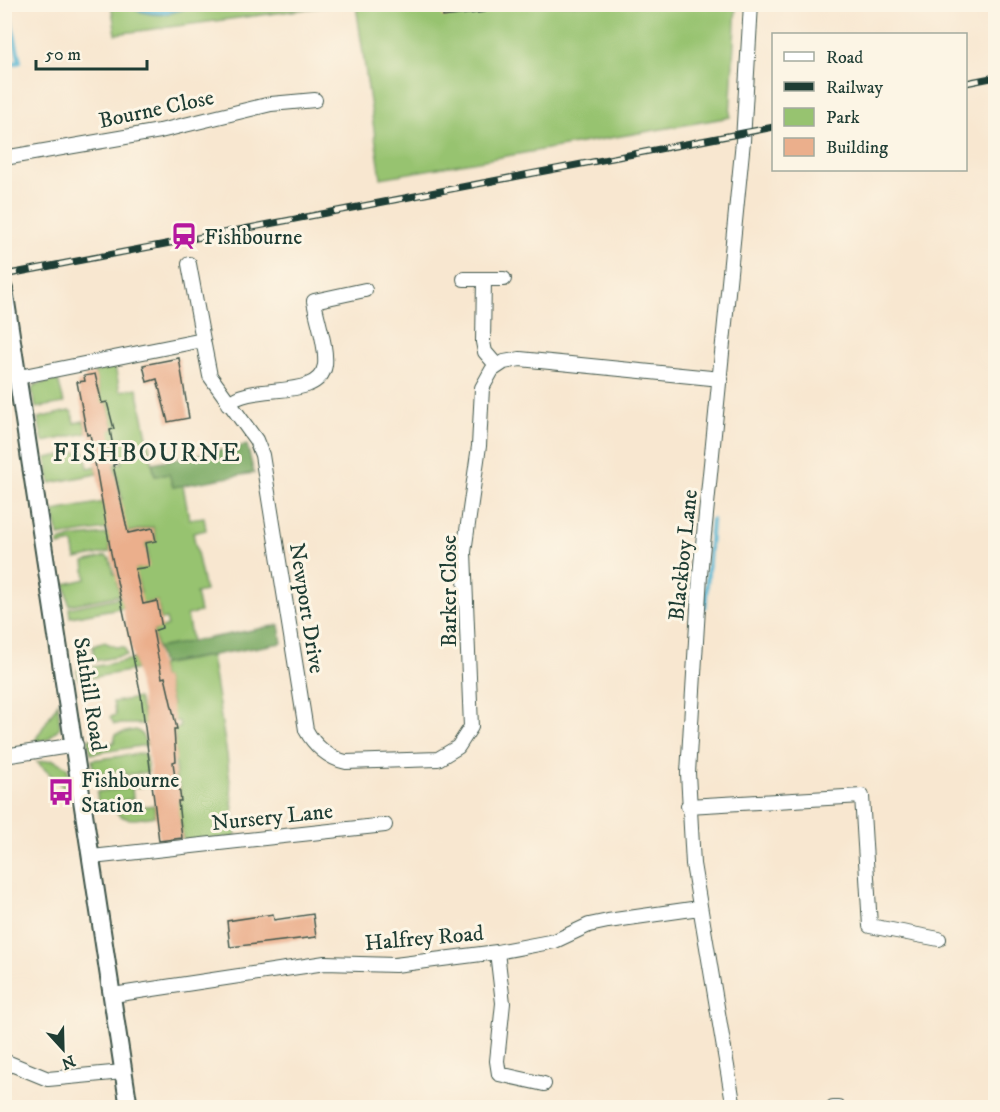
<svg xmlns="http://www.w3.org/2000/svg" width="1000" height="1112" font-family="'IM FELL DW Pica',serif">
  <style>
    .green { fill: #97c370; stroke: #5b8052; stroke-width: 1.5 }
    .forest { fill: #79a962; stroke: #4c734b; stroke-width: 1.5 }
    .water { fill: #55b6d3; stroke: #3a7a84; stroke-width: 1.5 }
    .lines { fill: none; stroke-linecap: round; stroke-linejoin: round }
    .stream { stroke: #55b6d3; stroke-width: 4.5 }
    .building { fill: #ebaf8c }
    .minor-casing { stroke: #40564b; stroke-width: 16 }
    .tertiary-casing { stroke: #40564b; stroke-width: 20 }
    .minor { stroke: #fff; stroke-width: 14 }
    .tertiary { stroke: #fff; stroke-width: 16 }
    .rail-casing { stroke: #1f3d34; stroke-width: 7 }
    .rail { stroke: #fcf5e5; stroke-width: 4.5; stroke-dasharray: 14; stroke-linecap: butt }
    .labels { text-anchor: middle; stroke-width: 6; stroke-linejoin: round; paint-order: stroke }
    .street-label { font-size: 22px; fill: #1f3d34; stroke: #fcf5e5 }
    .poi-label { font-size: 22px; fill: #1f3d34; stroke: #fcf5e5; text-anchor: start }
    .quarter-label { font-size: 26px; letter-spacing: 1.5px; fill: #1f3d34; stroke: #fcf5e5 }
  </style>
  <rect width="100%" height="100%" fill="#fcf5e5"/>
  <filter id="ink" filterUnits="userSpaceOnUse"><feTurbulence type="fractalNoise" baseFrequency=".0167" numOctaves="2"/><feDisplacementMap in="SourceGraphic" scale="12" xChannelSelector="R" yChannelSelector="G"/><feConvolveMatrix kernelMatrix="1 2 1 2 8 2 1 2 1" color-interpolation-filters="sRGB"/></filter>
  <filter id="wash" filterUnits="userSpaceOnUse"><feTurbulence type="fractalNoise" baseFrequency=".008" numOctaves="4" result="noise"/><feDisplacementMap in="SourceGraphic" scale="24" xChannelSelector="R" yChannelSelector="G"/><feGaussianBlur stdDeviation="1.35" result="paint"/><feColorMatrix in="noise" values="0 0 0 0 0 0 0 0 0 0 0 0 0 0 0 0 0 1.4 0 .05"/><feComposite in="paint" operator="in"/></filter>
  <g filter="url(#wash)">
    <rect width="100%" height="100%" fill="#f8e7d0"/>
    <path class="green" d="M111 4 337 5 116 34Z
      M356 5H736L730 117 381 178Z
      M115 367 120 391 137 388 155 476 170 474 173 487 183 485 189 519 204 517 206 530 193 533 205 591 196 593 200 612 187 615 192 642 157 648 153 631 168 626 166 619 161 620 157 601 70 617 69 608 141 593 137 578 117 582 120 595 69 605 65 584 86 579 84 562 106 556 110 559 114 574 148 566V552L144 544 156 540 153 527 109 536 110 552 76 559 73 543 58 546V542L75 537 108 534 107 529 59 536 53 511 122 499 114 464 122 463 121 456 113 457 108 430 114 429 107 403 97 404 100 395 94 372Z
      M58 380 64 403 36 408 32 389 35 385Z
      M69 411 72 412 74 423 84 421 87 433 43 442 38 418Z
      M82 451 85 453 88 468 96 466 97 474 50 483 46 458Z
      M104 642 116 647H124L127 655 94 661 93 646Z
      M211 656 227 755 236 837 183 842 181 823 173 802 181 801 179 783 176 782 175 752 168 743 175 741 174 729 180 728 179 721 170 722 167 707 172 705 165 678H162L160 665Z
      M134 659 136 669 134 670 79 680 77 670Z
      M138 698 146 724H114L110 717 116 715 113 702Z
      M58 703 60 727 48 739 34 742Z
      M136 730 141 733 147 745 91 754 88 739 91 738 97 748H103L114 742 116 734Z
      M145 753 148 772 125 775 124 770 94 774 92 760Z
      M53 760 67 767 73 796 37 762Z
      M149 776 153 785 132 788 133 799 98 804 97 792 127 788 126 779Z
      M154 805 155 816C141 818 124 824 115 810Z"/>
    <path class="forest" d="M247 445 254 473 173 487 169 474 155 476 152 463Z
      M279 625 282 643 162 664 157 648Z"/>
    <path class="water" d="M133 5V4L195 5C171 14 159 19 134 9Z"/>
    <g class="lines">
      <path class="stream" d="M4 65 20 62 7 4
        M705 607 712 520"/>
    </g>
    <g id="blocks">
      <path class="building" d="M442 4H485V12L443 17Z
        M179 358 189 418 168 422 157 379 147 382 143 365Z
        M95 374 102 403 107 402 114 429 110 430 116 464 113 465 128 533 153 528 156 541 145 543 149 567 135 569 143 604 157 601 162 628 153 631 162 678 165 677 177 729H174L176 761 173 762 176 786H179L181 801H178L182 838 159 841 141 695 111 553 90 434 87 435 77 382 85 381 84 376Z
        M273 914 274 920 313 914 316 937 230 947 227 921Z"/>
    </g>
  </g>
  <g filter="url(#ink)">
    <use href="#blocks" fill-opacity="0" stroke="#40564b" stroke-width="1.5"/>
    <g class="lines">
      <defs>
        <path id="minor" d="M4 158 160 131 271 104 315 100
          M189 264 203 340
          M464 279H504
          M484 279 483 342 485 352 497 366
          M19 377 203 340 210 376 256 440 262 455 306 730C314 745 328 758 346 762L438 759 458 747 471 727 464 552 479 446 482 388 492 370 504 362 520 359 721 379
          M228 404C252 381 319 402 325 365 327 346 317 320 314 301L365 290
          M4 756 76 745
          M688 806 862 796 870 926 939 939
          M92 857 385 825
          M497 952 503 1003 497 1061 499 1074 544 1084
          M113 995 325 963 395 965 497 952 555 941 589 925 608 921 699 908
          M4 1061 48 1079 123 1072
          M734 1108 693 864 688 773 700 575 743 141 751 4
          M833 1108H839"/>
        <path id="tertiary" d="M4 289 129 1108"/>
      </defs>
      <use href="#minor" class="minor-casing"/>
      <use href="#tertiary" class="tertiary-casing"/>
      <use href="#minor" class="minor"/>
      <use href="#tertiary" class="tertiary"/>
      <defs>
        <path id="rail" d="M966 83 996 77
          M4 275 774 127"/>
      </defs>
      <use href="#rail" class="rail-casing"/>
      <use href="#rail" class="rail"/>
    </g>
  </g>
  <defs>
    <symbol id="station-bare" viewBox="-9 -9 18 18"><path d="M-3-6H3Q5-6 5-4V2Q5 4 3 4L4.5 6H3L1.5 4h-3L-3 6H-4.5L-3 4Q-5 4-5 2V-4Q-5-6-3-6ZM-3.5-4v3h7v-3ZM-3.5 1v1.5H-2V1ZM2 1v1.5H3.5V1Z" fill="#b5179e" stroke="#fcf5e5" stroke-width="2.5" paint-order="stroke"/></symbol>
    <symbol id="bus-bare" viewBox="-9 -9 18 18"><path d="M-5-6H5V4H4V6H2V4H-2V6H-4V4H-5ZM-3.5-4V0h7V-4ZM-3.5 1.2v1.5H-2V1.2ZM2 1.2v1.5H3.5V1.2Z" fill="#b5179e" stroke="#fcf5e5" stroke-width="2.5" paint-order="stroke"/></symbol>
  </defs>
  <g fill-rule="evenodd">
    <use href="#station-bare" x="165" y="217" width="38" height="38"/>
    <use href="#bus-bare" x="42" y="773" width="38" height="38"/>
  </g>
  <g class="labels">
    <g class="street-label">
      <text transform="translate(156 108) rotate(-12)" y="8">Bourne Close</text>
      <text transform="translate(682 555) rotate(-84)" y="8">Blackboy Lane</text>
      <text transform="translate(448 591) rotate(-90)" y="8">Barker Close</text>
      <text transform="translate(308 608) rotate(81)" y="8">Newport Drive</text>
      <text transform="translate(91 694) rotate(81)" y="8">Salthill Road</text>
      <text transform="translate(272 816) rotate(-6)" y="8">Nursery Lane</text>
      <text transform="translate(424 937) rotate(-5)" y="8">Halfrey Road</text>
    </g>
    <g class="poi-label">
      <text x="204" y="244">Fishbourne</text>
      <text x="81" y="787">Fishbourne<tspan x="81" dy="25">Station</tspan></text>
    </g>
    <g class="quarter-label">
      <text x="147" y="461">FISHBOURNE</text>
    </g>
  </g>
  <rect width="1000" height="1112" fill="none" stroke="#fcf5e5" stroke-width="24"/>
  <rect x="772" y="33" width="195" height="138" fill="#fcf5e5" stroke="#a4ab9e" stroke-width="1.5"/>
  <rect x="784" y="52" width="30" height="9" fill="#ffffff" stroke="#a4ab9e" stroke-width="1.5"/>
  <text x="826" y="63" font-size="18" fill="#1f3d34">Road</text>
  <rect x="784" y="82" width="30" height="9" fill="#1f3d34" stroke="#a4ab9e" stroke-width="1.5"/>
  <text x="826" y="93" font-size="18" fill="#1f3d34">Railway</text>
  <rect x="784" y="108" width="30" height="18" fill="#97c370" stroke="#a4ab9e" stroke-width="1.5"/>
  <text x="826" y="123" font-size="18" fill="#1f3d34">Park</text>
  <rect x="784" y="138" width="30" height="18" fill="#ebaf8c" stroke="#a4ab9e" stroke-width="1.5"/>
  <text x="826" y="153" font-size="18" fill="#1f3d34">Building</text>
  <g transform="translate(63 1049) rotate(158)" stroke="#fcf5e5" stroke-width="4.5" paint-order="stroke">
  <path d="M0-4.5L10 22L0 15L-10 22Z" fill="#1f3d34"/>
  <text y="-9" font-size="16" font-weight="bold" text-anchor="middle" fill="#1f3d34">N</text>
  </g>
  <path d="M36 60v9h111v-9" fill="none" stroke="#1f3d34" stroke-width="3"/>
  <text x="45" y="60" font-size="18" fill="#1f3d34" stroke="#fcf5e5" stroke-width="4.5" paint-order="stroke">50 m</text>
</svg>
